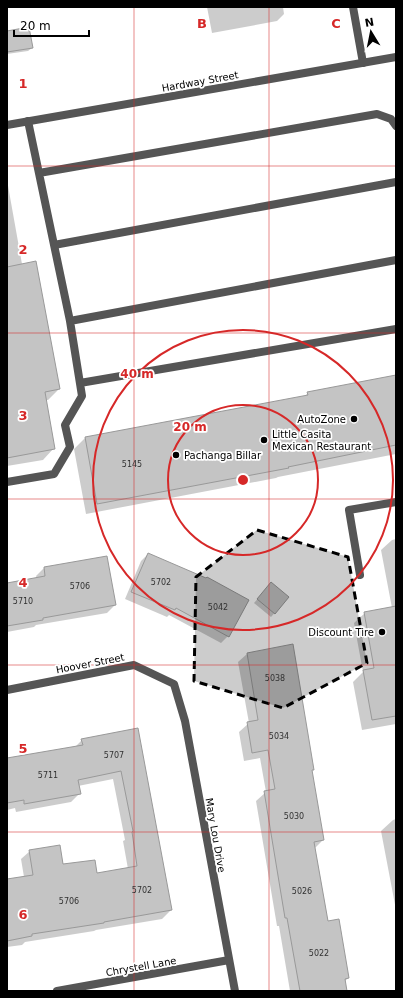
<svg xmlns="http://www.w3.org/2000/svg" width="403" height="998" font-family="'DejaVu Sans',sans-serif">
  <style>
    .shadow { fill: #0003 }
    .building { fill: #c4c4c4; stroke: #999 }
    .lines { fill: none; stroke-linecap: round; stroke-linejoin: round }
    .lane { stroke: #555; stroke-width: 8 }
    .street { stroke: #555; stroke-width: 8 }
    .marked { fill: #000; fill-opacity: 0.2; stroke: #000; stroke-width: 3; stroke-dasharray: 8 5; stroke-linejoin: round }
    .grid { fill: none; stroke: #d62828; stroke-width: 1; stroke-opacity: 0.55 }
    .ring { fill: none; stroke: #d62828; stroke-width: 2 }
    .poi-dot { fill: #000; stroke: #fff; stroke-width: 1.5 }
    .labels { text-anchor: middle; stroke-width: 3.5; stroke-linejoin: round; paint-order: stroke }
    .number-label { font-size: 8px; fill: #313131 }
    .street-label { font-size: 10px; fill: #000; stroke: #fff }
    .poi-label { font-size: 10px; fill: #000; stroke: #fff; text-anchor: end }
    .grid-label { font-size: 13px; text-anchor: middle; font-weight: bold; fill: #d62828; stroke: #fff; stroke-width: 3.5; stroke-linejoin: round; paint-order: stroke }
    .centre { fill: #d62828; stroke: #fff; stroke-width: 2 }
    .ring-label { font-size: 12px; text-anchor: middle; font-weight: bold; fill: #d62828; stroke: #fff; stroke-width: 3.5; stroke-linejoin: round; paint-order: stroke }
  </style>
  <rect width="100%" height="100%" fill="#fff"/>
  <path class="shadow" d="M207 7H283L284 14 277 21 212 33Z
    M7 32 32 48 28 51 7 54Z
    M7 180 22 264 59 389 48 400H45L54 448 43 460 7 466Z
    M396 376V454L278 477 276 478 86 514 74 449 85 438 304 397 308 393Z
    M396 539V724L362 730 353 682 363 672 354 623 365 613 392 608 381 550 392 540Z
    M148 554 228 636 221 643 169 615 167 617 125 599 141 561Z
    M44 568 115 605 107 613 36 625 34 627 7 632V584L37 579 36 576Z
    M268 587 288 598 271 617 254 603Z
    M292 646 311 771 323 840 315 848 328 922 348 978 344 982 346 991H290L279 926H277L256 801 266 792 260 758 244 761 239 732 249 723 238 662 247 654Z
    M137 729 171 910 162 919 96 930 94 931 25 942 22 945 7 947V880L24 877 21 859 30 851 62 865 96 874 128 869 123 841 125 840 113 779 78 786 80 793 71 802 16 812 15 808 7 810V759L75 747 82 740Z
    M396 819V910L381 831 393 820Z"/>
  <path class="building" d="M29 27 33 48 7 52V31Z
    M36 261 60 389 45 392 55 449 7 458V267Z
    M396 375V445L288 467 289 468 97 504 85 437 308 395 307 392Z
    M148 553 206 578 207 577 249 600 229 637 176 608 175 610 131 592Z
    M107 556 116 605 43 618V620L7 626V583L45 576 44 567Z
    M271 582 289 597 275 614 257 599Z
    M396 606V716L372 720 363 670 374 668 364 612Z
    M293 644 314 770H312L324 840 314 842 328 921 339 919 349 978 345 979 347 991H300L287 918H285L264 791 275 789 268 750 252 753 247 722 258 720 247 653Z
    M138 728 172 910 104 922V923L32 934V936L7 941V879L33 875 29 850 60 845 63 864 95 860 97 873 137 866 132 832 133 831 121 771 78 780 81 794 24 804V800L7 803V758L83 745 81 739Z"/>
  <g class="lines">
    <path class="lane" d="M353 7 363 63
      M28 121 70 321 396 260
      M39 173 377 114 391 119 396 126
      M54 245 396 182
      M80 383 396 329
      M7 482 54 474 70 447 65 425 82 396 70 321
      M360 575 349 510 396 502"/>
    <path class="street" d="M7 125 396 57
      M7 690 134 665 174 684 185 721 235 991
      M57 991 229 960"/>
  </g>
  <path class="marked" d="M257 530 348 557 367 663 283 708 194 681 196 577Z"/>
  <path class="grid" d="M134 7V991M269 7V991M7 166H396M7 333H396M7 499H396M7 665H396M7 832H396"/>
  <g class="ring">
    <circle cx="243" cy="480" r="75"/>
    <circle cx="243" cy="480" r="150"/>
  </g>
  <g class="poi-dot">
    <circle cx="354" cy="419" r="4"/>
    <circle cx="264" cy="440" r="4"/>
    <circle cx="176" cy="455" r="4"/>
    <circle cx="382" cy="632" r="4"/>
  </g>
  <g class="labels">
    <g class="number-label">
      <text x="132" y="467">5145</text>
      <text x="161" y="585">5702</text>
      <text x="80" y="589">5706</text>
      <text x="23" y="604">5710</text>
      <text x="218" y="610">5042</text>
      <text x="275" y="681">5038</text>
      <text x="279" y="739">5034</text>
      <text x="114" y="758">5707</text>
      <text x="48" y="778">5711</text>
      <text x="294" y="819">5030</text>
      <text x="142" y="893">5702</text>
      <text x="302" y="894">5026</text>
      <text x="69" y="904">5706</text>
      <text x="319" y="956">5022</text>
    </g>
    <g class="street-label">
      <text transform="translate(200 81) rotate(-10)" y="4">Hardway Street</text>
      <text transform="translate(90 663) rotate(-11)" y="4">Hoover Street</text>
      <text transform="translate(216 835) rotate(80)" y="4">Mary Lou Drive</text>
      <text transform="translate(141 966) rotate(-10)" y="4">Chrystell Lane</text>
    </g>
    <g class="poi-label">
      <text x="346" y="423">AutoZone</text>
      <text x="272" y="438" text-anchor="start">Little Casita<tspan x="272" dy="12">Mexican Restaurant</tspan></text>
      <text x="184" y="459" text-anchor="start">Pachanga Billar</text>
      <text x="374" y="636">Discount Tire</text>
    </g>
  </g>
  <g class="grid-label">
    <text x="202" y="28">B</text>
    <text x="336" y="28">C</text>
    <text x="23" y="88">1</text>
    <text x="23" y="254">2</text>
    <text x="23" y="420">3</text>
    <text x="23" y="587">4</text>
    <text x="23" y="753">5</text>
    <text x="23" y="919">6</text>
  </g>
  <circle cx="243" cy="480" r="6" class="centre"/>
  <g class="ring-label">
    <text x="137" y="378">40 m</text>
    <text x="190" y="431">20 m</text>
  </g>
  <rect width="403" height="998" fill="none" stroke="#000000" stroke-width="16"/>
  <g transform="translate(371 32) rotate(350)" stroke="#ffffff" stroke-width="3" paint-order="stroke">
  <path d="M0-3L7 15L0 10L-7 15Z" fill="#000000"/>
  <text y="-6" font-size="11" font-weight="bold" text-anchor="middle" fill="#000000">N</text>
  </g>
  <path d="M14 30v6h75v-6" fill="none" stroke="#000000" stroke-width="2"/>
  <text x="20" y="30" font-size="12" fill="#000000" stroke="#ffffff" stroke-width="3" paint-order="stroke">20 m</text>
</svg>
